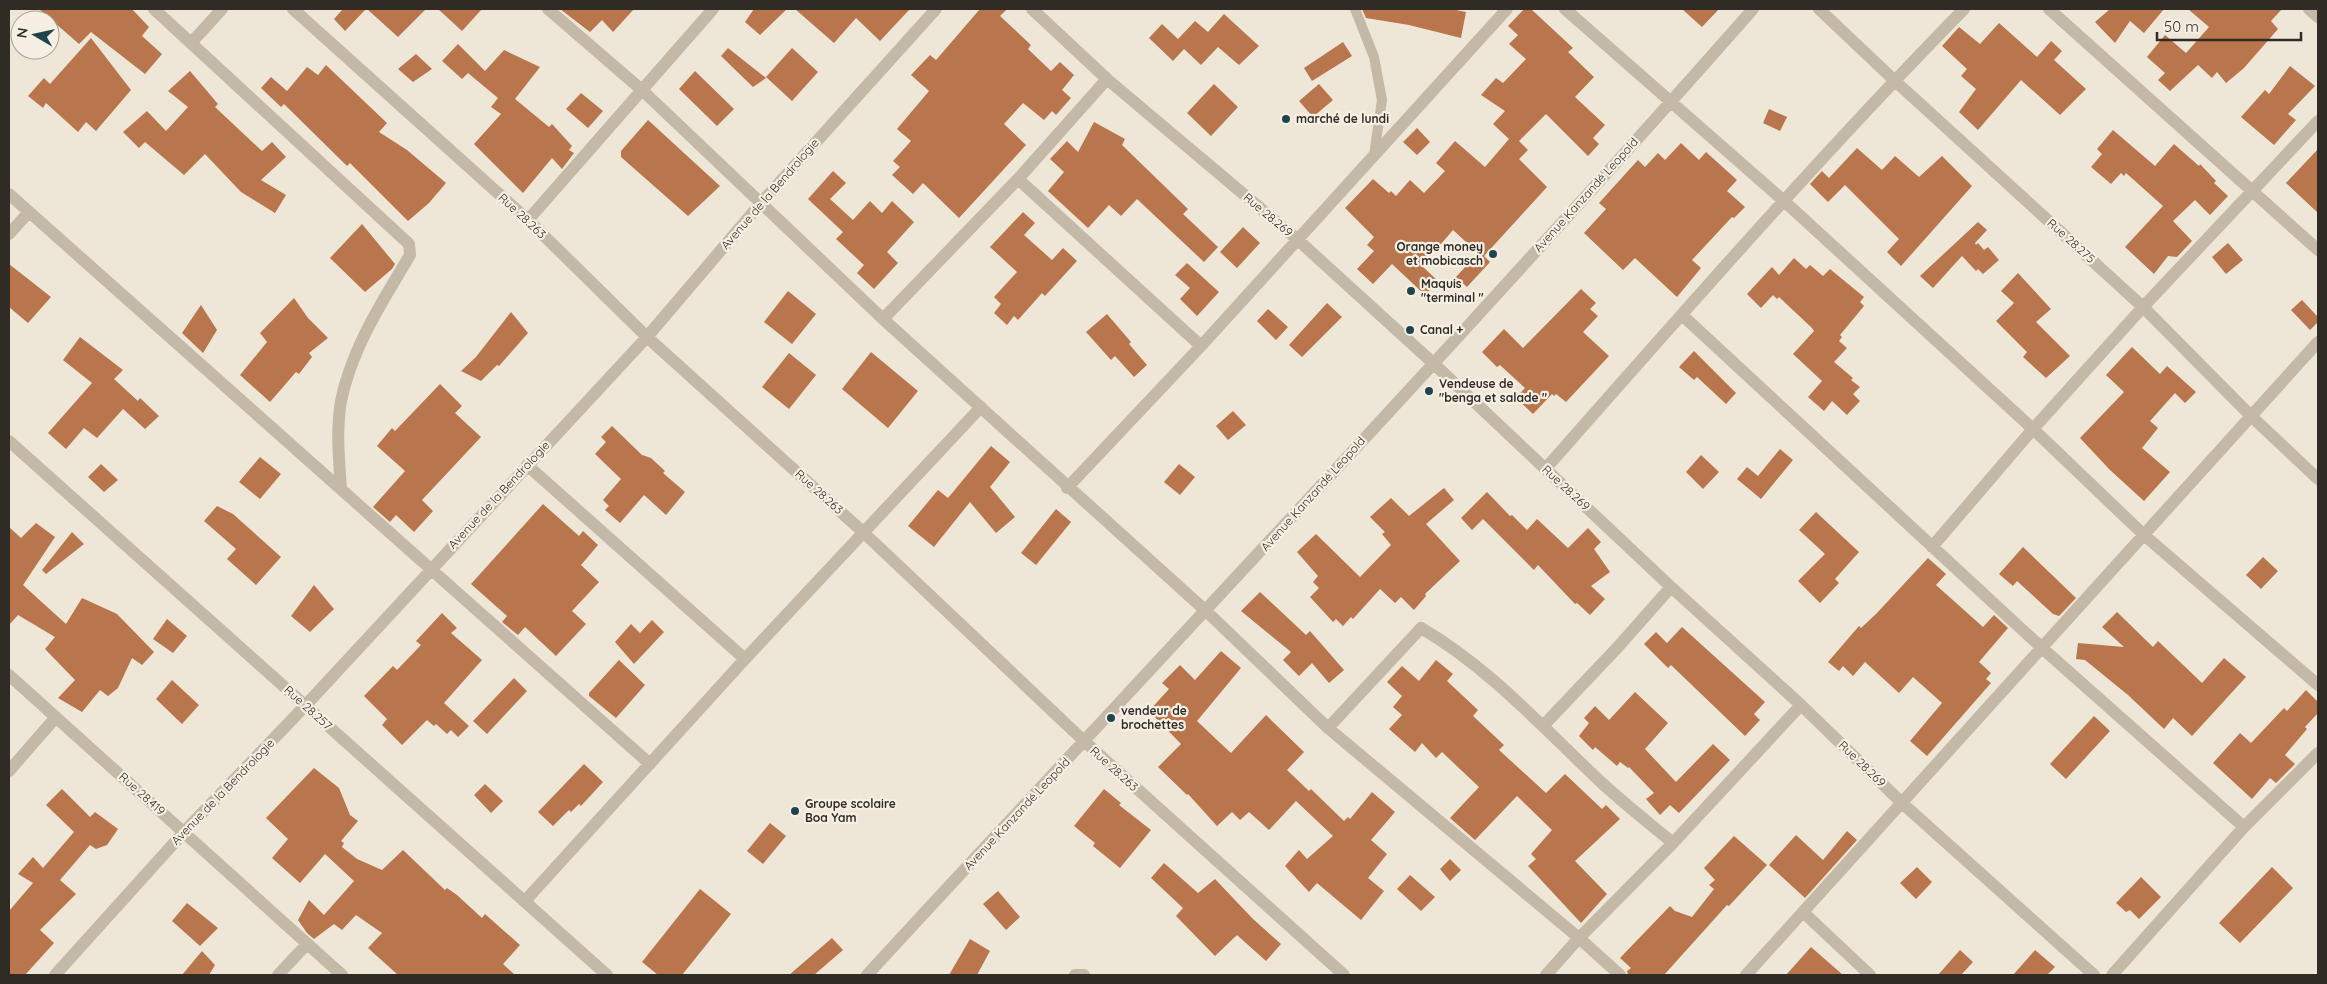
<svg xmlns="http://www.w3.org/2000/svg" width="2327" height="984" font-family="Quicksand,sans-serif">
  <style>
    .building { fill: #b9754b }
    .lines { fill: none; stroke-linecap: round; stroke-linejoin: round }
    .service { stroke: #c4b8a6; stroke-width: 10 }
    .minor { stroke: #c4b8a6; stroke-width: 12 }
    .tertiary { stroke: #c4b8a6; stroke-width: 12 }
    .poi-dot { fill: #20444e; stroke: #f6f0e4; stroke-width: 2 }
    .labels { text-anchor: middle; stroke-width: 4.5; stroke-linejoin: round; paint-order: stroke }
    .poi-label { font-size: 12px; font-weight: bold; fill: #312b26; stroke: #f6f0e4; text-anchor: start }
    .street-label { font-size: 12px; fill: #312b26; stroke: #f6f0e4 }
  </style>
  <rect width="100%" height="100%" fill="#eee7d8"/>
  <path class="building" d="M39 9H132L149 27 142 36 162 54 145 74 91 32 79 44Z
    M343 9H366L345 31 334 19Z
    M367 9H426L398 37Z
    M438 9H482L462 31Z
    M560 9H634L613 32 602 20 590 32Z
    M754 9H787L760 35 745 22Z
    M795 9H910L880 41 856 18 834 43Z
    M980 9H1007L1000 16 1031 45 1028 49 1051 71 1060 62 1074 75 1062 90 1071 98 1056 115 1052 111 1044 120 1023 103 1004 124 1026 145 959 218 923 183 913 194 892 175 900 167 893 161 911 141 897 129 929 91 911 75 930 55 936 60Z
    M1362 9H1451L1466 12 1461 38 1409 25 1366 18Z
    M1524 9H1531L1573 48 1568 52 1594 77 1575 97 1605 125 1593 138 1599 144 1588 156 1546 114 1519 141 1528 150 1519 159 1547 187 1484 256 1490 262 1467 287 1456 277 1478 253 1453 230 1422 266 1438 281 1425 295 1392 264 1373 284 1357 269 1374 251 1367 245 1374 237 1345 208 1373 179 1389 193 1391 191 1396 196 1410 180 1424 193 1445 171 1436 163 1455 141 1485 167 1509 139 1493 124 1505 111 1481 95 1496 78 1503 83 1526 59 1509 44 1518 35 1508 26Z
    M1682 9H1719L1702 27Z
    M2110 9H2164L2144 33 2130 21 2115 43 2095 22Z
    M2188 9H2282L2271 21 2278 29 2244 68 2226 83 2217 72 2212 78 2198 65 2170 91 2158 80 2165 73 2147 57 2165 35 2186 53 2209 27Z
    M1224 14 1259 46 1239 65 1218 47 1201 65 1184 49 1173 61 1149 38 1162 24 1178 39 1195 21 1208 32Z
    M1999 23 2037 57 2051 41 2062 51 2054 60 2086 89 2060 115 2021 80 1978 130 1959 112 1976 89 1961 76 1967 69 1942 46 1959 27 1980 44Z
    M91 38 131 90 96 131 86 122 78 132 46 103 43 108 28 96 44 78 50 84Z
    M1343 42 1352 56 1312 81 1304 68Z
    M458 44 485 71 504 50 540 67 515 99 549 127 552 124 572 146 569 150 574 153 562 169 552 158 523 193 474 144 501 114 491 107 498 98 468 73 462 79 442 61Z
    M728 48 766 78 753 87 721 56Z
    M792 48 818 72 792 101 766 77Z
    M416 54 432 69 413 82 398 69Z
    M326 65 387 123 379 132 407 150 446 183 429 203 408 221 350 163 347 166 284 104 281 107 261 88 271 77 287 91 307 67 318 75Z
    M2290 66 2315 86 2288 114 2296 120 2274 145 2241 117 2265 90 2269 94Z
    M190 71 218 104 215 107 262 151 272 142 286 157 261 180 286 195 275 213 241 192 205 154 184 175 145 142 139 148 123 132 147 111 166 131 188 107 168 91Z
    M695 71 734 109 717 126 679 89Z
    M1214 84 1238 107 1211 136 1187 113Z
    M1319 84 1333 100 1313 117 1299 101Z
    M581 93 603 111 588 128 566 109Z
    M1769 109 1787 117 1780 131 1763 123Z
    M648 120 720 186 688 216 621 157V151Z
    M1094 122 1125 139 1122 145 1188 209 1183 214 1218 247 1204 262 1137 199 1121 216 1109 205 1088 228 1048 191 1064 172 1050 159 1067 141 1078 152Z
    M1417 128 1430 142 1417 155 1403 142Z
    M2113 130 2155 166 2174 144 2199 166 2200 164 2216 181 2214 183 2228 196 2210 215 2195 200 2173 221 2192 241 2177 257 2168 256 2154 274 2125 247 2163 206 2126 173 2124 176 2121 173 2111 184 2091 167 2102 154 2097 149Z
    M1681 143 1699 160 1706 152 1737 180 1727 191 1745 207 1734 218 1732 217 1692 260 1701 268 1677 297 1635 258 1623 270 1584 233 1606 209 1599 203 1638 160 1645 167 1658 153 1665 160Z
    M1857 148 1882 170 1895 156 1919 177 1942 156 1972 186 1901 266 1887 252 1899 239 1845 185 1828 202 1810 184 1822 171 1829 178Z
    M2318 149V213L2286 183Z
    M833 171 846 183 830 199 853 220 870 201 882 213 892 201 914 222 887 252 898 263 874 289 857 273 864 265 836 239 843 232 808 199Z
    M1023 212 1035 223 1024 235 1052 260 1063 248 1077 261 1045 296 1042 293 1018 320 1014 316 1007 325 994 313 1001 304 994 297 1017 272 990 247Z
    M1978 222 1987 230 1975 243 1976 245 1978 243 1984 250 1988 247 1999 260 1983 274 1978 269 1976 271 1962 256 1933 288 1920 276Z
    M362 224 395 264 392 269 365 292 330 258Z
    M1243 227 1260 243 1237 268 1220 252Z
    M2228 243 2243 260 2226 274 2212 257Z
    M1794 258 1806 269 1810 265 1823 276 1830 269 1864 297 1860 302 1864 306 1840 335 1842 337 1839 341 1847 348 1834 362 1853 378 1851 380 1860 387 1853 394 1860 401 1847 415 1832 401 1824 411 1808 397 1822 381 1793 354 1814 331 1812 328 1779 297 1777 299 1773 295 1761 308 1747 294 1772 267 1779 275Z
    M1187 263 1219 292 1197 316 1180 299 1190 288 1175 275Z
    M9 264 51 297 28 323 9 307Z
    M2018 273 2051 309 2036 322 2070 356 2046 378 2023 357 2027 352 1996 321 2014 303 2001 291Z
    M1581 289 1596 303 1590 309 1598 316 1583 332 1609 356 1566 402 1556 394 1554 396 1552 394 1533 414 1516 398 1525 388 1500 365 1497 367 1482 352 1504 329 1523 348Z
    M788 291 816 314 792 344 764 322Z
    M294 298 308 318 328 338 309 353 312 357 299 374 296 372 270 402 240 375 267 342 260 333Z
    M2302 300 2318 317V322L2310 330 2291 310Z
    M1327 303 1342 317 1302 357 1289 345Z
    M201 305 217 330 203 353 182 333Z
    M1268 309 1288 327 1276 340 1257 321Z
    M511 312 528 333 499 366 497 365 481 381 461 371 476 357Z
    M1107 314 1131 342 1129 344 1147 365 1134 377 1115 356 1111 360 1086 332Z
    M80 337 123 370 114 379 138 401 140 398 159 416 145 429 123 409 97 438 84 428 66 449 48 433 92 383 63 360Z
    M2132 347 2160 374 2167 366 2196 392 2185 403 2175 393 2150 421 2158 428 2142 448 2170 472 2144 501 2110 470 2080 438 2124 392 2106 375Z
    M1694 351 1736 393 1726 404 1697 377 1694 380 1679 367Z
    M871 352 918 391 888 428 842 389Z
    M789 353 816 375 789 409 762 387Z
    M440 384 462 406 455 413 481 437 422 500 433 511 414 532 396 515 390 522 373 507 405 471 377 446 392 428 395 431Z
    M1233 411 1246 425 1228 440 1216 426Z
    M612 426 642 455 651 458 665 471 663 473 685 492 666 515 644 495 620 523 605 510 609 506 603 500 621 479 595 454 606 442 601 437Z
    M991 446 1010 462 990 487 1015 517 996 533 970 502 934 547 908 526 938 490 948 498Z
    M1780 449 1793 460 1761 499 1737 479 1747 467 1758 476Z
    M1701 455 1719 472 1703 489 1686 472Z
    M260 457 281 474 260 499 239 482Z
    M101 464 118 480 104 492 88 477Z
    M1179 464 1195 477 1180 495 1164 482Z
    M1444 488 1454 500 1426 524 1460 561 1425 594 1426 596 1414 610 1401 597 1395 603 1380 589 1353 619 1351 617 1343 626 1336 619 1333 622 1310 597 1319 588 1313 582 1318 576 1297 552 1316 534 1360 577 1391 545 1382 534 1385 532 1370 517 1391 498 1409 516Z
    M1487 492 1510 516 1512 515 1527 530 1537 519 1568 548 1588 528 1601 542 1594 549 1610 572 1591 586 1605 599 1590 615 1577 603 1575 604 1538 565 1534 570 1483 519 1472 530 1461 518Z
    M543 504 579 536 583 531 598 545 581 565 599 582 572 611 586 624 556 656 525 627 518 635 502 622 507 616 471 584Z
    M217 506 233 514 281 557 256 585 227 559 236 549 204 521Z
    M1056 509 1071 522 1036 565 1021 553Z
    M1816 512 1859 552 1835 579 1839 583 1820 603 1798 581 1825 554 1799 530Z
    M36 523 55 537 23 585 66 624 82 598 117 614 154 652 142 665 132 658 118 688 108 696 100 690 82 712 58 698 75 680 45 649 55 637 18 615 9 625V527L21 538Z
    M72 532 84 544 46 574 42 570Z
    M2023 547 2076 598 2059 616 2053 614 2017 581 2013 586 1999 574Z
    M2263 557 2278 571 2261 589 2246 575Z
    M1928 558 1946 574 1936 585 1983 627 1994 615 2008 628 1979 662 1991 673 1986 679 1991 683 1927 756 1910 741 1942 703 1913 677 1899 693 1865 662 1853 676 1843 666 1839 671 1828 662 1859 626 1861 628 1876 614Z
    M314 585 334 609 310 632 291 616Z
    M1260 592 1306 635 1310 631 1344 670 1329 683 1312 663 1299 676 1283 660 1291 652 1241 611Z
    M2117 612 2153 647 2158 641 2202 683 2224 658 2246 677 2192 736 2173 718 2164 729 2128 695 2085 660 2076 659 2078 643 2124 647 2102 627Z
    M442 613 457 628 451 633 482 660 444 703 469 726 458 737 451 730 447 734 436 724 434 726 427 720 402 745 382 725 387 719 364 696 393 666 397 670 421 645 416 641Z
    M167 619 187 636 173 653 153 639Z
    M652 620 664 632 634 664 615 642 631 624 640 633Z
    M1682 627 1765 702 1754 714 1760 720 1745 736 1671 665 1668 668 1644 644 1656 632 1667 643Z
    M1221 651 1241 668 1197 721 1217 740 1231 753 1266 715 1304 752 1287 770 1309 791 1311 789 1344 821 1348 817 1350 819 1372 792 1395 812 1371 840 1387 854 1368 878 1384 891 1361 920 1317 883 1309 892 1285 866 1299 850 1307 859 1333 836 1296 801 1269 830 1249 812 1240 820 1232 812 1217 826 1188 794 1187 795 1158 767 1181 744 1149 711 1169 689 1162 683 1180 665 1195 680Z
    M619 660 645 685 616 718 589 696V693Z
    M1436 660 1453 674 1447 681 1478 710 1473 716 1504 745 1499 750 1546 793 1565 774 1602 809 1606 805 1620 819 1575 861 1607 894 1581 923 1528 866 1536 859 1531 854 1552 830 1517 796 1475 840 1450 818 1479 787 1442 752 1436 758 1422 743 1415 752 1389 729 1402 715 1393 707 1402 696 1387 682 1402 666 1419 681Z
    M514 678 527 691 487 734 473 721Z
    M172 680 199 705 182 724 156 699Z
    M2306 690 2318 702V713L2305 727 2307 729 2285 755 2295 764 2276 783 2270 778 2252 799 2213 763 2240 733 2251 743 2284 708 2287 711Z
    M1635 692 1668 723 1645 749 1676 782 1713 744 1730 760 1679 813 1670 805 1660 815 1646 799 1654 793 1629 767 1628 768 1620 762 1617 766 1595 747 1593 750 1579 736 1589 723 1584 718 1595 706 1609 720Z
    M2094 716 2110 731 2066 779 2050 764Z
    M584 764 603 782 581 806 579 804 571 812 569 810 553 826 538 812Z
    M314 768 339 788 350 815 358 821 341 841 344 843 342 847 357 859 382 870 403 850 445 890 447 888 457 895 482 918 485 914 520 945 503 964 515 975H398L368 948 382 933 356 915 342 930 334 924 314 939 307 933 298 920 309 900 324 915 354 881 325 854 300 883 272 858 288 839 266 818Z
    M485 784 503 801 491 813 474 795Z
    M62 789 90 817 95 812 118 829 107 845 96 849 90 845 60 880 76 894 40 930 54 943 25 975H9V911L33 883 18 874 33 857 43 868 74 832 46 805Z
    M1104 789 1121 803 1119 805 1151 830 1120 868 1093 846 1095 843 1074 826Z
    M770 823 786 836 763 864 747 851Z
    M1847 831 1857 840 1805 898 1769 865 1796 835 1823 860Z
    M1734 836 1767 865 1729 906 1727 905 1664 975H1628L1627 971 1631 968 1620 958 1670 906 1675 911 1692 917 1714 889 1709 885 1715 880 1704 868Z
    M1450 859 1461 870 1450 881 1440 869Z
    M1164 863 1198 893 1215 879 1253 919 1281 944 1266 961 1237 935 1215 956 1176 916 1183 908 1151 878Z
    M1917 867 1932 882 1916 899 1900 883Z
    M2272 867 2293 888 2240 943 2219 923Z
    M1410 875 1435 897 1421 911 1397 889Z
    M2141 877 2161 897 2139 919 2130 910 2126 912 2116 903Z
    M700 889 731 914 682 975H658L642 962Z
    M998 891 1020 917 1006 930 983 904Z
    M187 903 218 928 200 946 172 921Z
    M832 938 843 950 814 975H789Z
    M970 939 990 951 977 975H949Z
    M1811 947 1843 975H1786Z
    M1960 950 1973 962 1961 975H1938Z
    M2035 950 2055 967 2047 975H2013Z
    M202 951 215 965 209 975H182Z"/>
  <g class="lines">
    <path class="service" d="M1355 9 1374 57 1382 100 1374 155"/>
    <path class="minor" d="M154 9 409 244 410 255C383 301 352 347 341 401 336 430 339 460 341 489
      M293 9 528 220 647 337 863 532 1084 741 1344 975
      M548 9 643 91 883 319 1206 611 1328 728 1579 938 1620 975
      M1032 9 1107 79 1298 240 1433 363 1671 587 1801 705 1902 803 2094 975
      M1565 9 1784 201 2033 429 2144 535 2318 685
      M1819 9 1894 80 2143 307 2251 416 2318 479
      M2049 9 2318 250
      M2309 9 2318 17
      M192 42 222 9
      M1018 179 1201 346
      M9 194 650 764
      M528 220 713 9
      M9 234 29 212
      M1682 315 2042 648 2244 827
      M883 319 1018 179 1107 79
      M527 465 745 659
      M1546 468C1683 313 1819 157 1964 9
      M1067 488 1201 346 1507 9
      M1932 547 2033 429 2143 307 2318 121
      M9 675 342 975
      M1543 726 1617 648 1671 587
      M1328 728 1421 628C1490 668 1545 730 1603 784 1626 805 1650 824 1673 843
      M9 771 56 717
      M525 901 745 659 981 407
      M1803 912 1870 975
      M55 975 184 832 305 706 647 337 761 203 936 9
      M278 975 307 944
      M867 975C1163 654 1464 337 1753 9
      M1075 975H1084
      M1546 975 1579 938 1673 843 1801 705
      M1746 975 2318 342
      M2112 975 2244 827 2318 753"/>
    <path class="tertiary" d="M9 441 607 975"/>
  </g>
  <g class="poi-dot">
    <circle cx="1286" cy="119" r="5"/>
    <circle cx="1493" cy="254" r="5"/>
    <circle cx="1411" cy="291" r="5"/>
    <circle cx="1410" cy="330" r="5"/>
    <circle cx="1429" cy="391" r="5"/>
    <circle cx="1111" cy="718" r="5"/>
    <circle cx="795" cy="811" r="5"/>
  </g>
  <g class="labels">
    <g class="poi-label">
      <text x="1296" y="123">marché de lundi</text>
      <text x="1483" y="251" text-anchor="end">Orange money<tspan x="1483" dy="14">et mobicasch</tspan></text>
      <text x="1421" y="288">Maquis<tspan x="1421" dy="14">"terminal "</tspan></text>
      <text x="1420" y="334">Canal +</text>
      <text x="1439" y="388">Vendeuse de<tspan x="1439" dy="14">"benga et salade "</tspan></text>
      <text x="1121" y="715">vendeur de<tspan x="1121" dy="14">brochettes</tspan></text>
      <text x="805" y="808">Groupe scolaire<tspan x="805" dy="14">Boa Yam</tspan></text>
    </g>
    <g class="street-label">
      <text transform="translate(770 194) rotate(-49)" y="4">Avenue de la Bendrologie</text>
      <text transform="translate(1586 195) rotate(-48)" y="4">Avenue Kanzandé Leopold</text>
      <text transform="translate(1268 215) rotate(40)" y="4">Rue 28.269</text>
      <text transform="translate(522 216) rotate(43)" y="4">Rue 28.263</text>
      <text transform="translate(2071 241) rotate(42)" y="4">Rue 28.275</text>
      <text transform="translate(1566 488) rotate(43)" y="4">Rue 28.269</text>
      <text transform="translate(819 492) rotate(42)" y="4">Rue 28.263</text>
      <text transform="translate(1313 494) rotate(-48)" y="4">Avenue Kanzandé Leopold</text>
      <text transform="translate(499 495) rotate(-47)" y="4">Avenue de la Bendrologie</text>
      <text transform="translate(308 708) rotate(42)" y="4">Rue 28.257</text>
      <text transform="translate(1862 764) rotate(44)" y="4">Rue 28.269</text>
      <text transform="translate(1114 769) rotate(42)" y="4">Rue 28.263</text>
      <text transform="translate(223 792) rotate(-46)" y="4">Avenue de la Bendrologie</text>
      <text transform="translate(142 794) rotate(42)" y="4">Rue 28.419</text>
      <text transform="translate(1017 814) rotate(-47)" y="4">Avenue Kanzandé Leopold</text>
    </g>
  </g>
  <rect width="2327" height="984" fill="none" stroke="#312b26" stroke-width="20"/>
  <g transform="translate(35 35) rotate(279)"><circle r="24" fill="#f6f0e4" stroke="#a7a198"/>
  <path d="M0-4L9 19L0 12L-9 19Z" fill="#20444e"/>
  <text y="-8" font-size="14" font-weight="bold" text-anchor="middle" fill="#312b26">N</text>
  </g>
  <path d="M2157 32v8h144v-8" fill="none" stroke="#312b26" stroke-width="2.5"/>
  <text x="2164" y="32" font-size="15" fill="#312b26" stroke="#f6f0e4" stroke-width="4" paint-order="stroke">50 m</text>
</svg>
